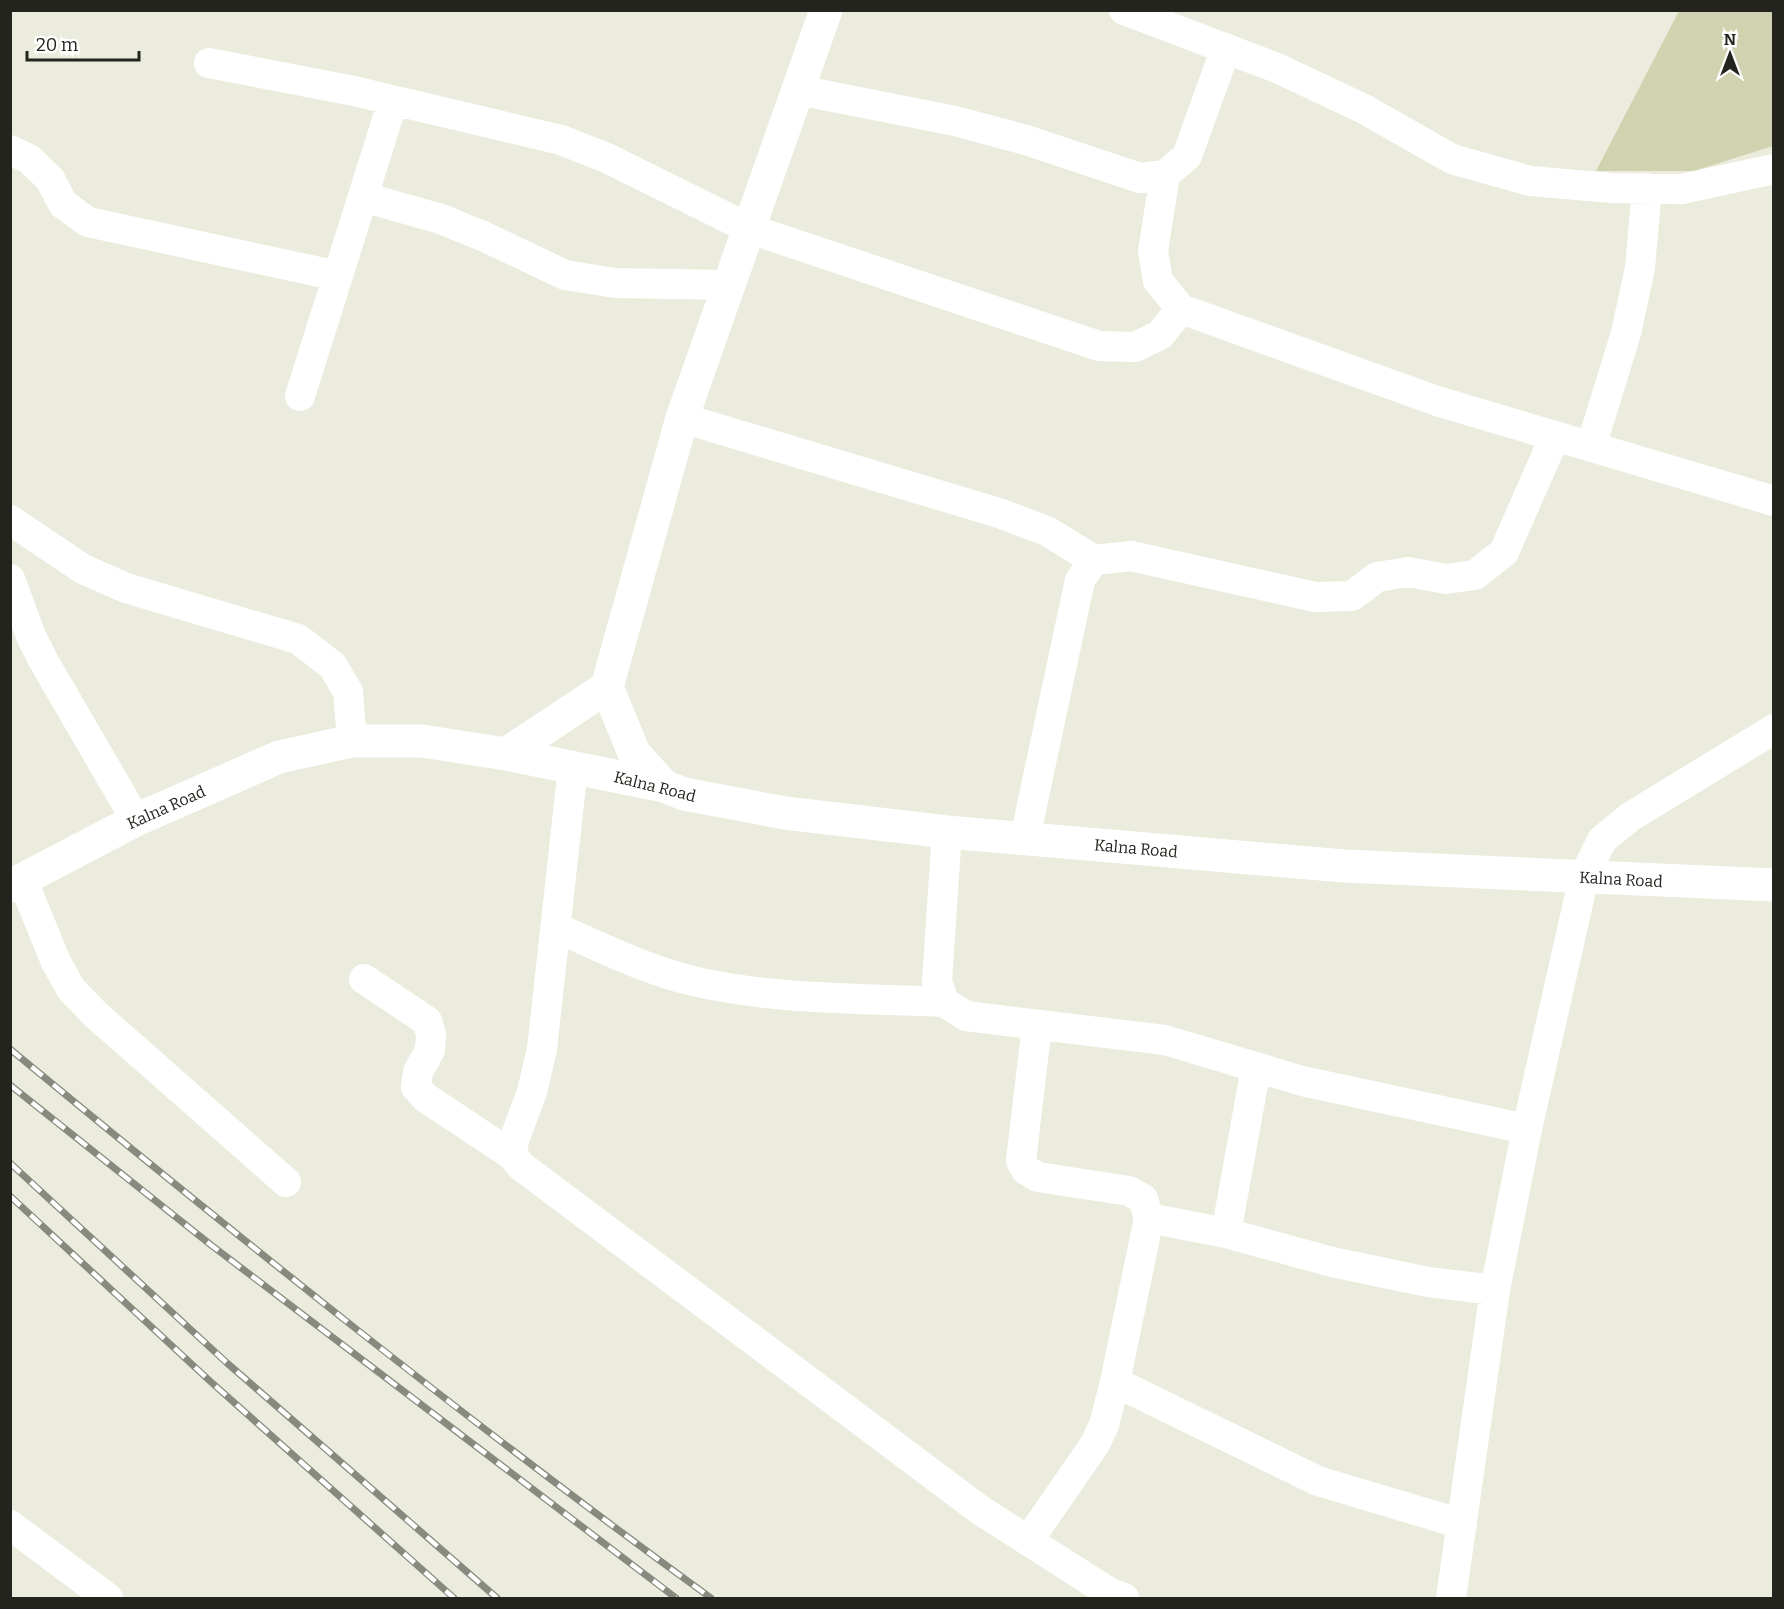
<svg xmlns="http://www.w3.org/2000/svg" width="1784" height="1609" font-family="Bitter,serif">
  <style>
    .green { fill: #d0d2b0 }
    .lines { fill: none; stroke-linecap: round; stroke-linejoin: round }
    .minor { stroke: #fff; stroke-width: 30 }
    .tertiary { stroke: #fff; stroke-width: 33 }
    .primary { stroke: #fff; stroke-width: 33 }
    .rail-casing { stroke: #898a7f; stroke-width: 7 }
    .rail { stroke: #fff; stroke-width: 4.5; stroke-dasharray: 14; stroke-linecap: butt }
    .labels { text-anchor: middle; stroke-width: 6; stroke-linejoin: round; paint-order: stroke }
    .street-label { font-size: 16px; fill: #24241f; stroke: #fff }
  </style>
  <rect width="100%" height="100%" fill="#ebecdd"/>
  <path class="green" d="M1679 11H1773V146L1694 171H1596Z"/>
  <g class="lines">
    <path class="minor" d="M1124 10 1277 68 1364 109 1452 159 1530 181 1612 188 1682 189 1774 169
      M209 63 354 91 561 140 607 158 750 229 1099 346 1135 347 1160 335 1181 309
      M798 90 955 121 1026 140 1140 178 1165 175 1187 156 1226 48
      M10 150 29 159 50 179 63 204 88 222 338 276
      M1165 175 1153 251 1158 281 1181 309 1437 401 1774 501
      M363 197 441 219 485 237 565 275 615 283 730 285
      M300 396 393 101
      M682 418 999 513 1047 531 1094 560
      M1591 447 1626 333 1640 268 1647 188
      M10 520 83 569 126 588 298 639 333 666 348 692 352 741
      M10 579 31 636 43 660 136 820
      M573 767 542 1049 532 1092 514 1140 512 1155 521 1166 980 1510 1110 1593 1124 1598
      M947 832 937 981 944 1002 966 1016 1165 1040 1302 1081 1527 1129
      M1025 838 1080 580 1094 560 1131 556 1315 597 1352 596 1377 577 1408 572 1446 579 1475 575 1504 552 1555 436
      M22 879 56 962 71 989 95 1014 286 1182
      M557 928C601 947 646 970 693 981 774 1000 861 998 944 1002
      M364 979 427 1021 431 1034 430 1050 418 1072 416 1087 426 1098 512 1155
      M1149 1218 1226 1233 1332 1262 1428 1282 1495 1290
      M1226 1233 1256 1068
      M1115 1382 1318 1481 1462 1524
      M10 1525 108 1598
      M1028 1541 1095 1444 1104 1425 1115 1382 1149 1218 1143 1199 1129 1191 1038 1177 1026 1170 1021 1161 1037 1025
      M1451 1598 1495 1290 1527 1129 1584 877 1602 840 1630 817 1774 729"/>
    <path class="tertiary" d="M506 754 607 687
      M10 886 136 820 279 757 352 741H422L506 754 664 786"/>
    <path class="primary" d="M826 10 682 418 607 687 634 753 664 786 684 794 785 813 947 832 1344 866 1774 885"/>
    <defs>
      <path id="rail" d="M10 1049C239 1238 471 1424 711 1598
        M10 1085 211 1245 676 1598
        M10 1163 227 1363 497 1598
        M10 1196 211 1382 454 1598"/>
    </defs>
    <use href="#rail" class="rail-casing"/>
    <use href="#rail" class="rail"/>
  </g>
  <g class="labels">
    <g class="street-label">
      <text transform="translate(655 786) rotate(14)" y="6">Kalna Road</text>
      <text transform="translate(166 807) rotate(-24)" y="6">Kalna Road</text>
      <text transform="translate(1136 848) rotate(5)" y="6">Kalna Road</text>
      <text transform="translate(1621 879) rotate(3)" y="6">Kalna Road</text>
    </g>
  </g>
  <rect width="1784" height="1609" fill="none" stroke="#24241f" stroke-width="24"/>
  <g transform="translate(1730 54)" stroke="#ffffff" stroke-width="4.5" paint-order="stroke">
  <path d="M0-4.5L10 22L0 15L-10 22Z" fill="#24241f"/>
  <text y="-9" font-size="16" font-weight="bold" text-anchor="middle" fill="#24241f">N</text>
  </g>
  <path d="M27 51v9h112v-9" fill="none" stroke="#24241f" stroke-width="3"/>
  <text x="36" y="51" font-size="18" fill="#24241f" stroke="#ffffff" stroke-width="4.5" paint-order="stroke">20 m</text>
</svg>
